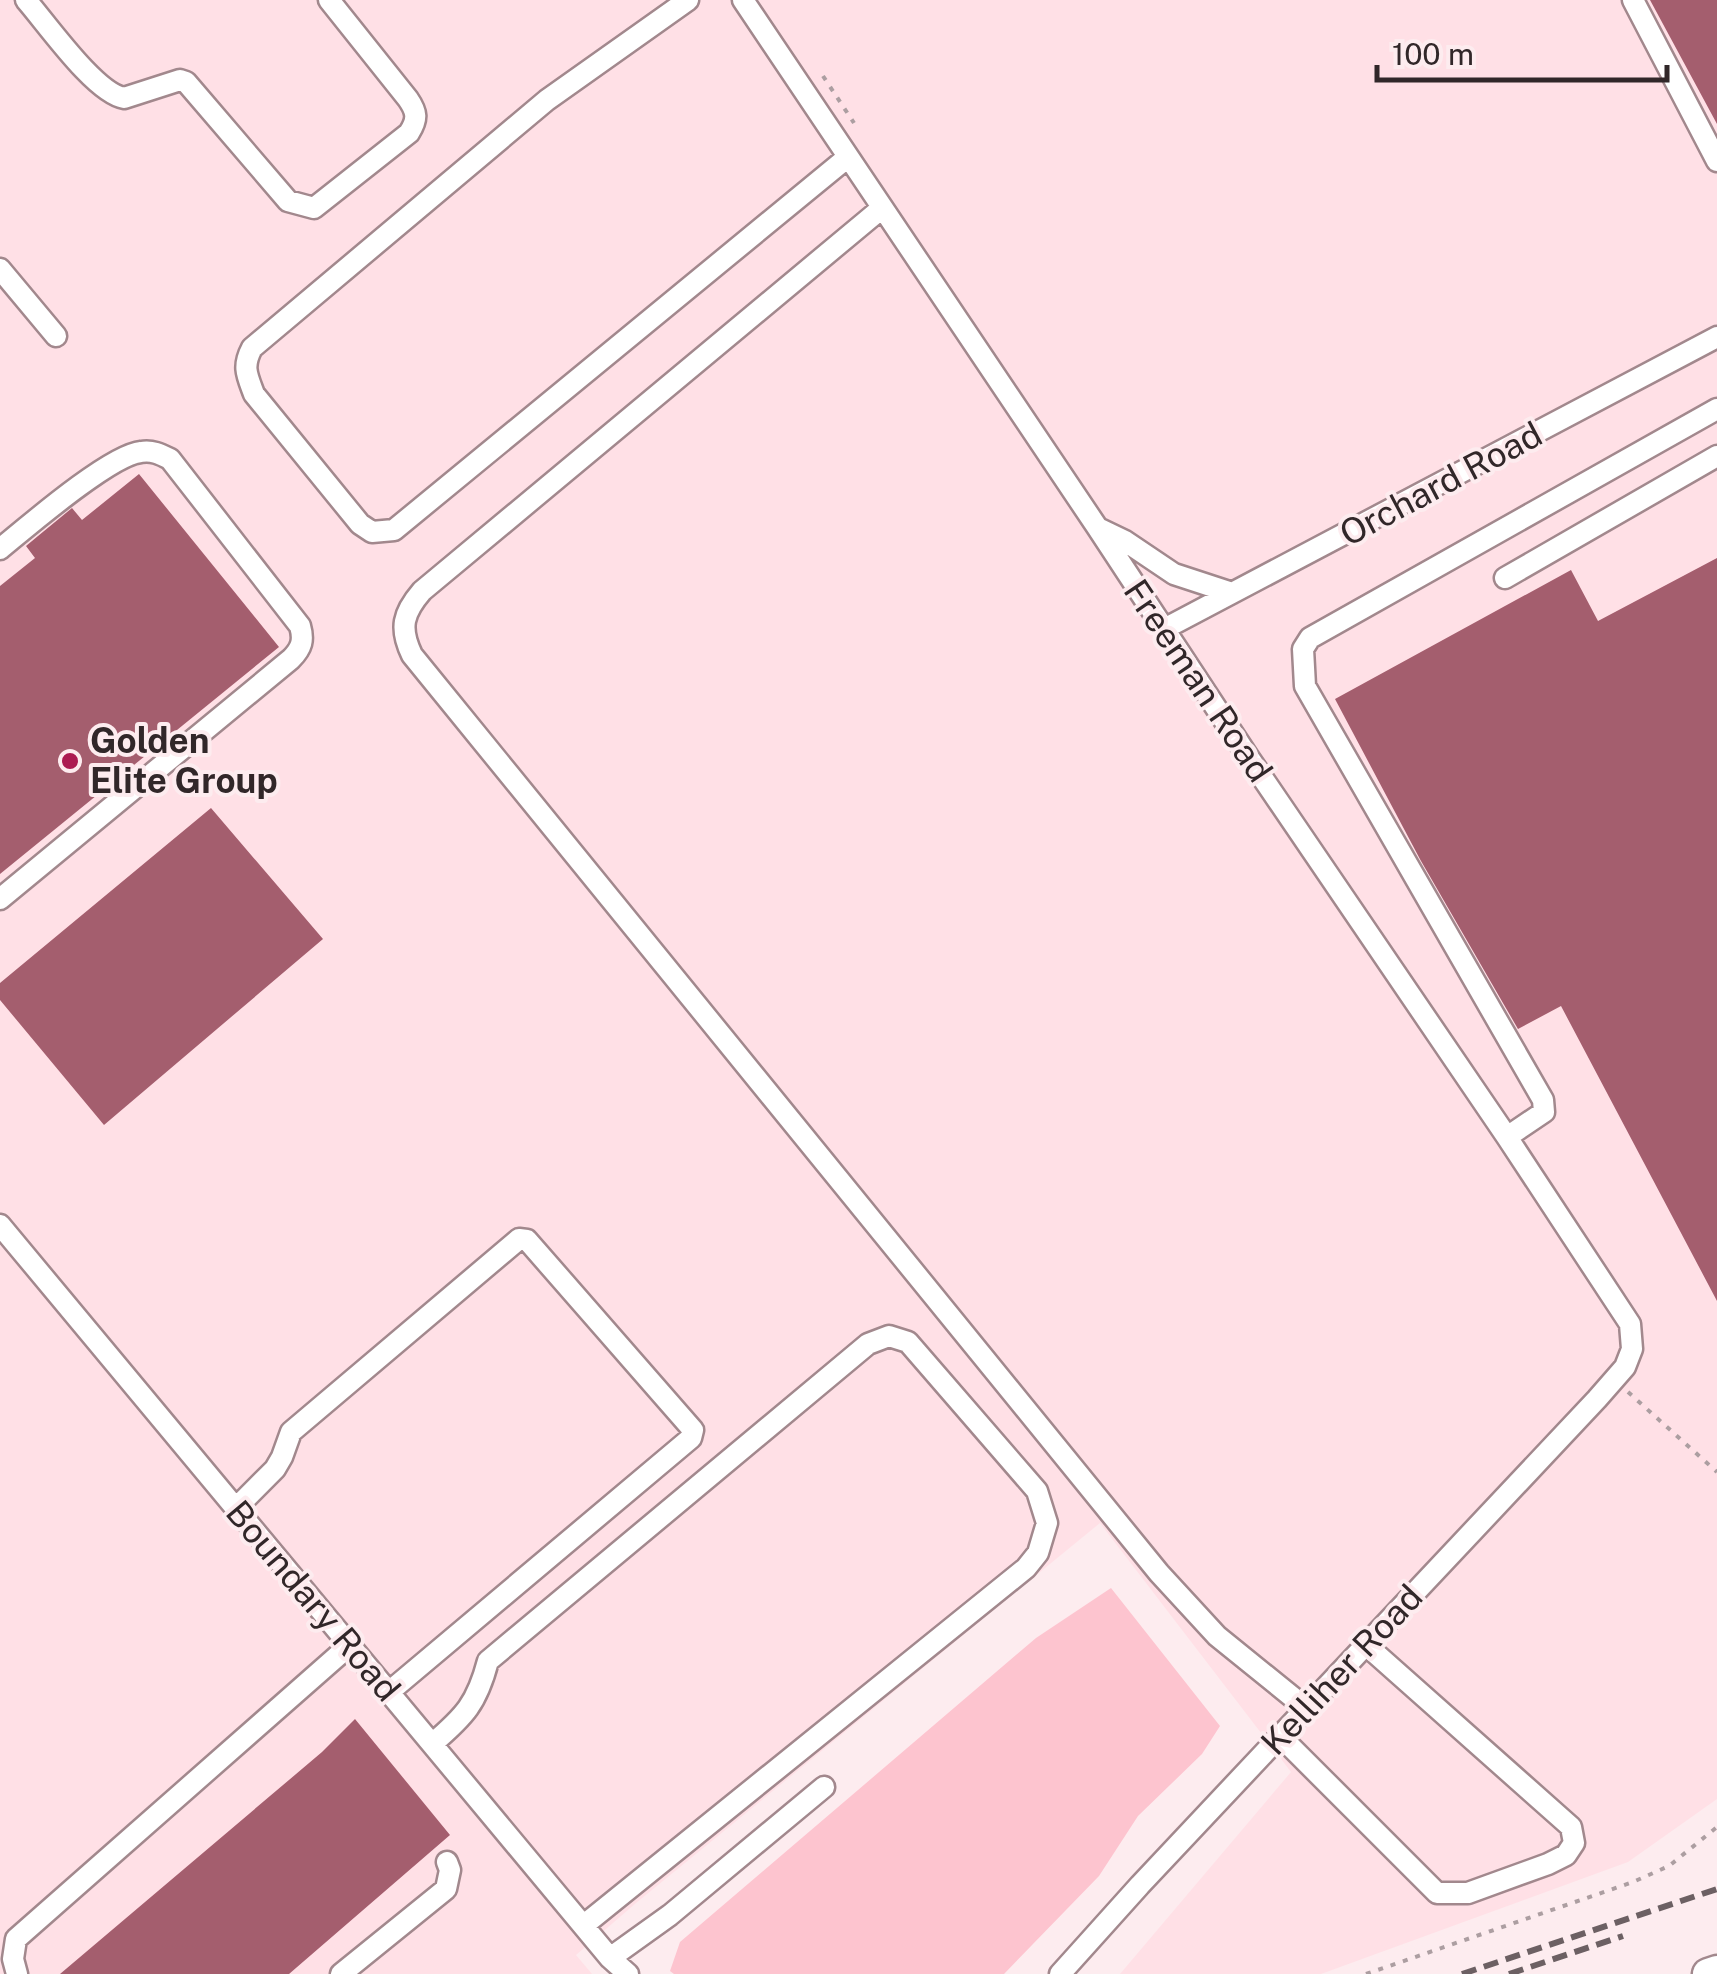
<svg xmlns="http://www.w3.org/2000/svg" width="1717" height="1974" font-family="'Public Sans',sans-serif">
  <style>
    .built { fill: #ffe0e6 }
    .green { fill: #fdc4cf }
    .building { fill: #a45e6e }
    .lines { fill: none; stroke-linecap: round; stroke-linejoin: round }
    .minor-casing { stroke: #a2888d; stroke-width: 25 }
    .highway-casing { stroke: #a2888d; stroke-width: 35 }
    .path { stroke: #ac9ea1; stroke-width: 4; stroke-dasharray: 5 8; stroke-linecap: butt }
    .minor { stroke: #fff; stroke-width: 20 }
    .highway { stroke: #fff; stroke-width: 30 }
    .rail { stroke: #6c6063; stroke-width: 6; stroke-dasharray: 15 8; stroke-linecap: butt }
    .poi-dot { fill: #ac1b52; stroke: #fdecef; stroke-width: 4 }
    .labels { text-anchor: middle; stroke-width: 8; stroke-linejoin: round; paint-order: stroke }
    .street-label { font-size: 35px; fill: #312729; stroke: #fdecef }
    .poi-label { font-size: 35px; font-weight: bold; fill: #312729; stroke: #fdecef; text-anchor: start }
  </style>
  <rect width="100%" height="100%" fill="#fdecef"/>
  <path class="built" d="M0 0H1717V1799L1628 1862 1321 1974H1120L1291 1772 1100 1523 636 1903 576 1955 592 1974H0Z"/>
  <path class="green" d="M1111 1588 1220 1726 1202 1754 1138 1816 1099 1876 1004 1974H674L670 1971 680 1942 1036 1638Z"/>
  <path class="building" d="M1650 0H1717V124Z
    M139 474 279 647 0 874V586L35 558 26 546 38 536 72 508 82 520Z
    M1717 558V1301L1561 1006 1518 1029 1421 861 1335 699 1571 570 1598 621Z
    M211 808 323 939 104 1125 0 1000V983Z
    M355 1719 450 1835 289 1974H60L322 1752Z"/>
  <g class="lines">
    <defs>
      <path id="minor" d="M26 0C47 24 95 93 124 98L180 80 186 82 288 201 314 208 409 133C418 119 417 112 408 99L329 0
        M688 0 547 100 252 348C242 367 247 375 254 394L360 524 372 532 394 530 848 157
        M743 0 1097 527 1249 758 1507 1137 1630 1324 1632 1349 1625 1367 1597 1399 1140 1885 1060 1974
        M1633 0 1717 161
        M882 208 422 591C403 613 399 628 412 655L1159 1573 1217 1636 1306 1708
        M0 269 56 336
        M1100 529 1125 541 1174 574 1232 593
        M0 549C27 527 110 455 141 452 152 450 160 454 170 459L300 626C304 640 302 648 291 659L0 899
        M1505 578 1717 456
        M1164 629 1717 337
        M1507 1137 1544 1112 1543 1100 1305 686 1303 649 1310 638 1717 409
        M0 1225 610 1958 628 1974
        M236 1508 275 1469 282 1457 291 1432 519 1239 527 1240 693 1430 691 1438 389 1692
        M1280 1736 1437 1893H1468L1548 1864 1566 1855 1574 1843 1571 1827 1366 1645
        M432 1744C465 1716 477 1703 488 1661L868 1344 889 1336 908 1342 1037 1491 1047 1523 1038 1553 1026 1568 584 1925
        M610 1958 670 1915 824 1787
        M17 1974 13 1959 16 1939 350 1645
        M341 1974 446 1889 450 1870 447 1862"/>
      <path id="highway" d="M1708 1974 1717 1971"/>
    </defs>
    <use href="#minor" class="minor-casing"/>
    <use href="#highway" class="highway-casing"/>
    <path class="path" d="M823 76 854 123
      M1628 1392 1717 1472
      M1366 1974 1633 1882 1669 1866 1717 1827"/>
    <use href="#minor" class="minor"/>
    <use href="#highway" class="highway"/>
    <path class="rail" d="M1462 1974 1717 1889
      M1509 1974 1623 1936"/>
  </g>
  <circle class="poi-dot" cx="70" cy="761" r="10"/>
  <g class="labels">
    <g class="street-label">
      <text transform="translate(1441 484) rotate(-28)" y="12">Orchard Road</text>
      <text transform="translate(1198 681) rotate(56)" y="12">Freeman Road</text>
      <text transform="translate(313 1601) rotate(50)" y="12">Boundary Road</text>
      <text transform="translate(1342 1670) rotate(-47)" y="12">Kelliher Road</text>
    </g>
    <g class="poi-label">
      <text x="90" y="753">Golden<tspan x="90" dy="40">Elite Group</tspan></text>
    </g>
  </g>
  <path d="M1377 65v15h290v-15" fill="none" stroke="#312729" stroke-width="5"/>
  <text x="1392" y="65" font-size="30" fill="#312729" stroke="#fdecef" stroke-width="8" paint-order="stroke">100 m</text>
</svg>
